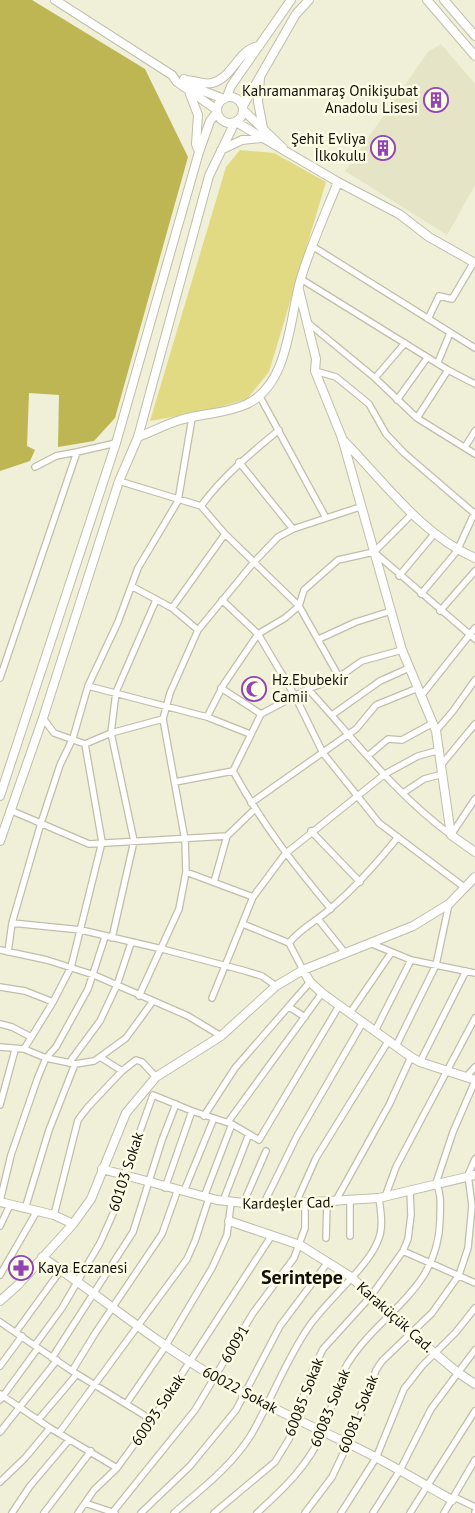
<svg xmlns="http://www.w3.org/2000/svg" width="475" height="1513" font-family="'PT Sans',sans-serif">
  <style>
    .built { fill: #e6e4c6 }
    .green { fill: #e1da83 }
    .forest { fill: #beb653 }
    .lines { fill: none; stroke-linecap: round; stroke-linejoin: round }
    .street-casing { stroke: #c0bea9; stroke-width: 8 }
    .secondary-casing { stroke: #c0bea9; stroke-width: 10 }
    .street { stroke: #fff; stroke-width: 5.5 }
    .secondary { stroke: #fff; stroke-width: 8 }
    .labels { text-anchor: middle; stroke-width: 5; stroke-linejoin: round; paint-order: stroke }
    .poi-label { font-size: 15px; fill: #100f08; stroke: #fdfce5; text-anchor: end }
    .street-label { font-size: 15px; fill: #100f08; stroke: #fdfce5 }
    .district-label { font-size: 20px; font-weight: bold; fill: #100f08; stroke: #fdfce5 }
  </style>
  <rect width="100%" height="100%" fill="#f0efd8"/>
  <path class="built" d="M441 44 475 84V185L447 235 345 171 428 52Z"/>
  <path class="green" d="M240 150 274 153 326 182 269 372 247 399 205 411 150 421 226 167Z"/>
  <path class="forest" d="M0 0H32L145 69 188 157 115 418 94 441 58 447 59 395 29 393 27 446 35 450 30 461 0 471Z"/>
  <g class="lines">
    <defs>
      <path id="street" d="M312 246 475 348
        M301 279 448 370 475 384
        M428 319 439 296 452 299 474 262
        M307 322 375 378 417 418 475 454
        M438 362 450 333
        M315 371 336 377 369 404 386 434 404 453 475 514
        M375 378 405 343
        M259 395 326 518
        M397 400 427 358
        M417 418 448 370
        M465 447 475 431
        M239 462 293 529
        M35 467 56 456 77 452
        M119 481 201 506 225 534 299 606 339 677
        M201 506C223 476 250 454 279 430
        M374 552 475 639
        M399 576 435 533
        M133 587 172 608 198 630
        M421 594 457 551 475 512
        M222 600 258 634 295 696 323 753 379 823 464 887
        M172 608 225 534
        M440 611 475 571
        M319 639 356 622 391 611
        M0 678 77 452 116 443
        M88 686 207 717 250 734
        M221 688 261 714
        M308 689C354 739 396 795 451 835L475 799
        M421 696 475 628
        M332 715 380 681 409 668
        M207 717 224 684 258 634 285 618 299 606 304 590 338 560 374 552 412 514
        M436 731 453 711 475 680
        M85 744 111 733 163 719
        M369 755 388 739 402 740 433 723
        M442 764 475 724
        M233 771 261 714 308 689 339 677 362 661 402 650
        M233 771C261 822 293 864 331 909
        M175 782 233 771
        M403 793 424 779 443 774
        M251 803 356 729 376 705 418 688
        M10 810 89 844 227 836
        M311 831 360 882
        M186 872 253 897
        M214 882 227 836 255 809
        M318 919 345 953
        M12 923 81 930 162 949 242 970 262 976 276 986
        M243 924 289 943 303 970
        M112 938 134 841 111 733 116 692 156 600
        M289 943C301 928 317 921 331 908 356 887 377 863 398 837
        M370 943 411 960 475 973
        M0 950 47 960 94 975 188 1016 221 1036
        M8 952 12 923 41 823 60 765 73 738 88 686 118 622 138 568 178 501 192 418
        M0 987 25 991 53 1002
        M139 996 179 909 186 872 185 840 163 719 170 693 198 630 254 562 278 537 293 529 360 507
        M212 998 253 897 285 854 385 774 418 756 440 750
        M289 1007 305 1017
        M350 1013 391 953
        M0 1024 12 1027 31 1037
        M375 1031 411 960
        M396 1046 436 965 449 904
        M0 1047 24 1049 46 1058 75 1064 94 1061 100 1057 122 1071 136 1060 142 1062 156 1077
        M24 1049 53 1002 71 967 102 842 85 744 54 733 43 718
        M100 1057 126 1038 153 1001
        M420 1062 466 971
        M69 1063 100 1021 117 985 131 943
        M466 1077 475 1067
        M0 1105 15 1050
        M204 1116 235 1068 310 982
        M228 1122 322 993
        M165 1188 192 1111
        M184 1191 214 1118
        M204 1197 232 1124
        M385 1197 396 1167 475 1018
        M0 1201 11 1155 38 1077 46 1058 56 1047 88 989 105 937
        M223 1201 249 1134
        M350 1201V1236
        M335 1202 389 1105 411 1057
        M243 1204 266 1151
        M263 1205 297 1136 363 1022
        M295 1205 316 1158 389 1040
        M25 1209 49 1130 75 1064
        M54 1215 78 1120 88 1107 122 1071
        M0 1226 10 1205
        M326 1238 327 1203
        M403 1251 475 1283
        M0 1275 37 1211
        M0 1322 72 1371 152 1420
        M16 1332 61 1270
        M35 1345 62 1308 100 1243 116 1207 124 1176 153 1095 192 1111 232 1124 259 1140 339 1006
        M52 1358 133 1232 162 1140 176 1104
        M0 1366 22 1336
        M72 1371 96 1332 162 1234 178 1189
        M0 1394 50 1428 117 1468
        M0 1400 38 1348
        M126 1404 165 1347 212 1268 227 1235 231 1203
        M39 1419 77 1374
        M0 1432 57 1360
        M59 1433 187 1259 195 1241 209 1198
        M0 1482 25 1458 50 1428
        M454 1497 475 1507
        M85 1503 115 1513
        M12 1513 30 1486 69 1440
        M44 1513 91 1451
        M78 1513 94 1490 117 1468 152 1420 272 1235
        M112 1513 195 1410 253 1313 294 1258 305 1228V1204
        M141 1513 190 1466 236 1410 280 1326 328 1262
        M174 1513C201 1489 231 1467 251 1435 272 1399 286 1359 310 1325 327 1301 367 1267 377 1243 384 1229 381 1213 379 1198
        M214 1513 275 1462 289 1439 311 1374 323 1349 371 1296 403 1251 408 1239 411 1215 410 1190
        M257 1513C283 1489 307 1467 322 1434 332 1412 335 1385 348 1363 381 1311 438 1291 440 1220 440 1206 442 1195 436 1183L453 1132 475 1081
        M305 1513 332 1477 360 1418 376 1370 382 1361 432 1313 459 1275 468 1248 472 1206 468 1175 475 1159
        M341 1513 376 1458 404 1389 422 1366 456 1332 475 1308
        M373 1513 400 1470 431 1409 475 1350
        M410 1513 475 1411
        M444 1513 475 1460
        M475 1513V1512"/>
      <path id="secondary" d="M55 0 172 75 177 82 217 110
        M427 0 475 56
        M444 0 475 36
        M260 78 258 102 263 128
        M184 79 198 89 224 99
        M185 80C194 80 203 85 212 83 233 78 238 49 259 46
        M190 94 198 115 196 144 199 152
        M227 97 231 86 291 0
        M217 110a13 13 0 1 1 26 0a13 13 0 1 1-26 0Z
        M243 106 296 14 309 0
        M243 110 283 148
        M236 122 338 182 399 214 429 237 475 263
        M221 150 242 140 261 138
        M299 290 316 359 315 371 342 438 402 650 436 731 451 835 475 852
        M138 437C152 432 166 424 180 420 202 413 226 414 247 404 290 383 289 318 301 278 311 245 325 214 338 182
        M342 439C383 480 420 534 475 558
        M0 796 116 443 199 152 210 121 217 112
        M0 841 43 718 119 481 138 437 209 176 235 122
        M303 970 310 982 322 993 411 1057 420 1062 475 1080
        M102 1169 217 1200 263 1205 379 1198 475 1175
        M0 1202 54 1215 73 1224
        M229 1221 300 1245 351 1277 411 1333 457 1372 475 1384
        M42 1257C100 1296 153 1341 213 1376 257 1402 303 1422 349 1444 384 1460 418 1481 452 1500
        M0 1301 18 1285 73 1224 91 1199 126 1113 156 1077 221 1036 276 986 303 970 413 926 449 904 475 877"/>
    </defs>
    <use href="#street" class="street-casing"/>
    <use href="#secondary" class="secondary-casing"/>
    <use href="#street" class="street"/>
    <use href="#secondary" class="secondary"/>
  </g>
  <defs>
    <symbol id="building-ring" viewBox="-11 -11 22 22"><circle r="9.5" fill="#fdfce5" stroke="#9243b4" stroke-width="1.5"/><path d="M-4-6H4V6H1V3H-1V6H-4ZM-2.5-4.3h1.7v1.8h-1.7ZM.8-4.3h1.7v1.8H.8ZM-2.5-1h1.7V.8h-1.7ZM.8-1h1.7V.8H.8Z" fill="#9243b4"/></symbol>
    <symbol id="mosque-ring" viewBox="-11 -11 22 22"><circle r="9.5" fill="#fdfce5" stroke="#9243b4" stroke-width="1.5"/><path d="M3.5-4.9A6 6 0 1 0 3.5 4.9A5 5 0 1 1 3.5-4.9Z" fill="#9243b4"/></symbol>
    <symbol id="pharmacy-ring" viewBox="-11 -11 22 22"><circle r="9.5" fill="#fdfce5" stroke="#9243b4" stroke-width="1.5"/><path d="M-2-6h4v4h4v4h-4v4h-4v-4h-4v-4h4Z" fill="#9243b4"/></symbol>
  </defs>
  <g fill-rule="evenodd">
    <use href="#building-ring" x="422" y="86" width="28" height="28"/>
    <use href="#building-ring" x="369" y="134" width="28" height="28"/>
    <use href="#mosque-ring" x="240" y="675" width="28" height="28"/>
    <use href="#pharmacy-ring" x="7" y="1254" width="28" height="28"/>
  </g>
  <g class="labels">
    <g class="poi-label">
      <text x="418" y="96">Kahramanmaraş Onikişubat<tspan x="418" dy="17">Anadolu Lisesi</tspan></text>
      <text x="366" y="144">Şehit Evliya<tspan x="366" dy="17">İlkokulu</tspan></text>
      <text x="272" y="685" text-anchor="start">Hz.Ebubekir<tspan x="272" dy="17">Camii</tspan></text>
      <text x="38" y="1273" text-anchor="start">Kaya Eczanesi</text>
    </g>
    <g class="street-label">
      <text transform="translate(126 1172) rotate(-72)" y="5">60103 Sokak</text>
      <text transform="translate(288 1203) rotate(-1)" y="5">Kardeşler Cad.</text>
      <text transform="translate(395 1317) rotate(42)" y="5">Karaküçük Cad.</text>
      <text transform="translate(235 1344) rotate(-60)" y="5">60091</text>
      <text transform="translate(240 1390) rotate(28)" y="5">60022 Sokak</text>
      <text transform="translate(304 1397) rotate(-69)" y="5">60085 Sokak</text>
      <text transform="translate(330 1408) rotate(-68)" y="5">60083 Sokak</text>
      <text transform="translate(158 1410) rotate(-56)" y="5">60093 Sokak</text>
      <text transform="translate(358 1414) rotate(-68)" y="5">60081 Sokak</text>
    </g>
    <g class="district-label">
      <text x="302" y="1284">Serintepe</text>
    </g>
  </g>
</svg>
